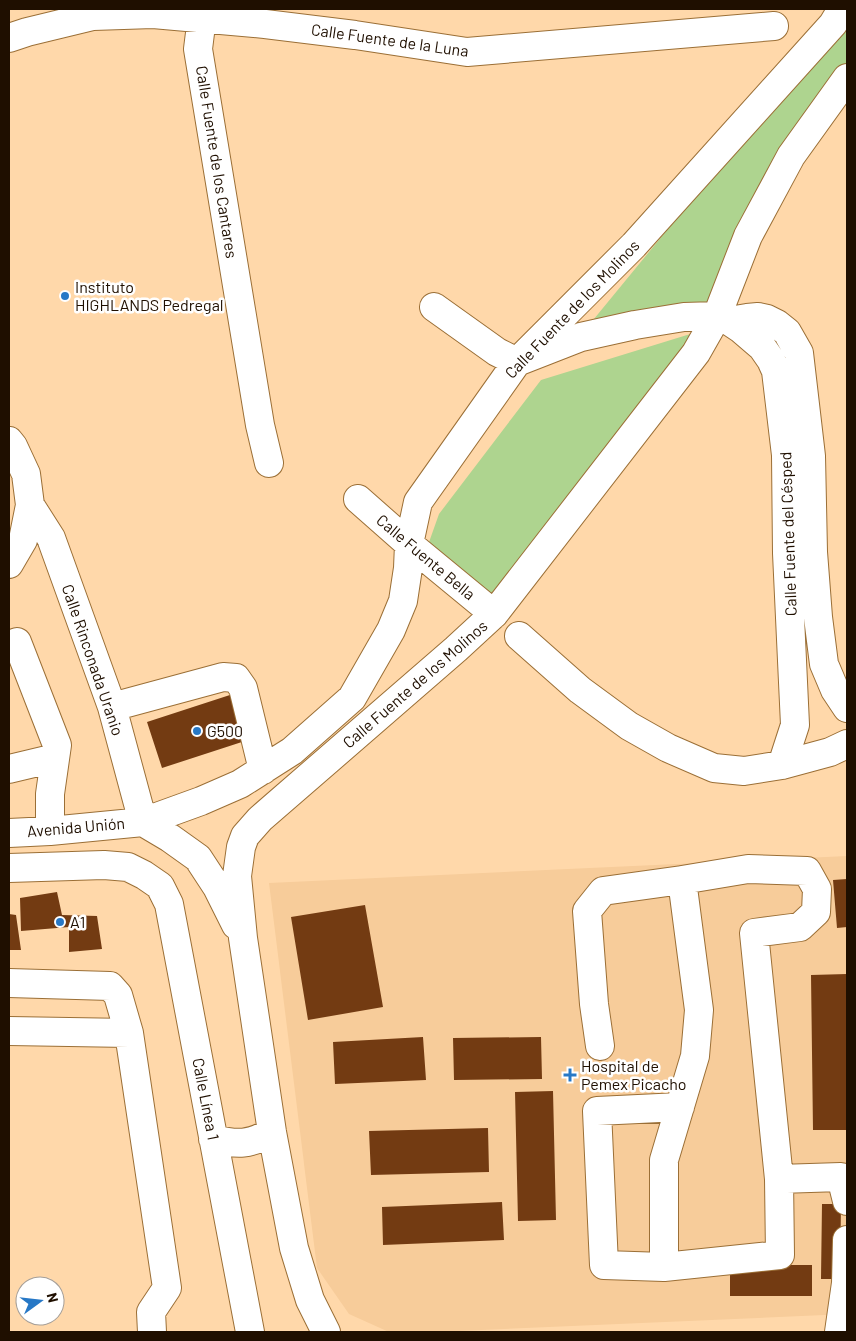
<svg xmlns="http://www.w3.org/2000/svg" width="856" height="1341" font-family="Barlow,sans-serif">
  <style>
    .built { fill: #f7cc9a }
    .green { fill: #aed48f }
    .building { fill: #733b12 }
    .lines { fill: none; stroke-linecap: round; stroke-linejoin: round }
    .minor-casing { stroke: #9b6f36; stroke-width: 30 }
    .minor { stroke: #fff; stroke-width: 28 }
    .poi-dot { fill: #2778c6; stroke: #fff; stroke-width: 2 }
    .labels { text-anchor: middle; stroke-width: 5; stroke-linejoin: round; paint-order: stroke }
    .street-label { font-size: 16px; fill: #1f0f00; stroke: #fff }
    .poi-label { font-size: 16px; fill: #1f0f00; stroke: #fff; text-anchor: start }
  </style>
  <rect width="100%" height="100%" fill="#ffd8aa"/>
  <path class="built" d="M847 856V1314L436 1332H389L349 1314 317 1268 269 883Z"/>
  <path class="green" d="M847 11V66L711 303 589 325Z
    M700 331 500 605 428 545 439 514 541 380Z"/>
  <path class="building" d="M233 694 248 740 162 768 147 722Z
    M847 879V927L837 928 833 880Z
    M57 892 62 915 97 916 102 949 69 952V927L21 931 20 898Z
    M365 905 383 1007 308 1020 291 917Z
    M9 914 16 915 21 950H9Z
    M847 974V1130H813L811 975Z
    M423 1037 426 1080 335 1084 333 1042Z
    M541 1037 542 1079 454 1080 453 1038Z
    M553 1091 556 1220 518 1221 515 1092Z
    M488 1128 489 1172 371 1175 369 1131Z
    M502 1202 504 1240 383 1245 382 1207Z
    M822 1204H841L840 1279H821Z
    M730 1265H812V1296H730Z"/>
  <g class="lines">
    <defs>
      <path id="minor" d="M203 9 198 49 260 425 269 463
        M9 38 27 32 93 16 153 14 265 24 355 35 467 52 774 26
        M434 307 497 352 517 362 581 337 635 325 684 317 717 316 729 321 741 329 762 347 771 360 776 371 786 455 787 553 795 725 782 765
        M729 321 747 318 758 317 767 319 777 324 787 332 799 353 811 456 813 552 818 617 824 664 835 690 847 708
        M9 441 13 446 26 474 30 505 23 540 9 564
        M358 499 409 544 494 614
        M30 505 51 538 112 707 143 822
        M519 636 580 690 629 726 668 748 714 768 744 771 782 765 830 752 847 744
        M9 646 17 642 57 745 50 794V831
        M112 707 223 677 236 678 243 688 263 770
        M9 769 55 758
        M143 822 170 838 198 858 217 887 236 925
        M9 833 50 831 143 822 201 801 240 784 292 751 352 698 391 630 403 601 408 568 409 544 418 502 517 362 634 245 833 24 842 9
        M9 868 104 865 128 867 144 875 160 886 169 904 250 1332
        M682 880 748 869 807 871 817 889 816 912 800 927 754 933 779 1179 841 1177 847 1201
        M9 983 110 986 118 995 129 1033 167 1288 151 1312 152 1332
        M9 1031 129 1033
        M600 1046 594 1004 587 911 603 891 682 880 699 1010 695 1056 664 1160V1267L780 1255 779 1179
        M213 1139C238 1145 249 1145 272 1132
        M664 1267 604 1265 597 1111 680 1107
        M326 1332 310 1300 294 1248 272 1132 243 938 237 876 241 847 245 836 260 819 456 649 494 614 696 353 717 316 748 236 791 156 847 78
        M839 1332 846 1283 847 1240"/>
    </defs>
    <use href="#minor" class="minor-casing"/>
    <use href="#minor" class="minor"/>
  </g>
  <g class="poi-dot">
    <circle cx="65" cy="296" r="5"/>
    <circle cx="197" cy="731" r="5"/>
    <circle cx="60" cy="922" r="5"/>
    <path d="M567.5 1067.5h5v5h5v5h-5v5h-5v-5h-5v-5h5z"/>
  </g>
  <g class="labels">
    <g class="street-label">
      <text transform="translate(390 40) rotate(8)" y="6">Calle Fuente de la Luna</text>
      <text transform="translate(217 162) rotate(81)" y="6">Calle Fuente de los Cantares</text>
      <text transform="translate(572 309) rotate(-46)" y="6">Calle Fuente de los Molinos</text>
      <text transform="translate(788 534) rotate(-92)" y="6">Calle Fuente del Césped</text>
      <text transform="translate(426 557) rotate(40)" y="6">Calle Fuente Bella</text>
      <text transform="translate(93 660) rotate(71)" y="6">Calle Rinconada Uranio</text>
      <text transform="translate(415 684) rotate(-41)" y="6">Calle Fuente de los Molinos</text>
      <text transform="translate(76 827) rotate(-5)" y="6">Avenida Unión</text>
      <text transform="translate(206 1099) rotate(79)" y="6">Calle Línea 1</text>
    </g>
    <g class="poi-label">
      <text x="75" y="293">Instituto<tspan x="75" dy="18">HIGHLANDS Pedregal</tspan></text>
      <text x="207" y="737">G500</text>
      <text x="70" y="928">A1</text>
      <text x="581" y="1072">Hospital de<tspan x="581" dy="18">Pemex Picacho</tspan></text>
    </g>
  </g>
  <rect width="856" height="1341" fill="none" stroke="#1f0f00" stroke-width="20"/>
  <g transform="translate(40 1301) rotate(75)"><circle r="24" fill="#ffffff" stroke="#a59f99"/>
  <path d="M0-4L9 19L0 12L-9 19Z" fill="#2778c6"/>
  <text y="-8" font-size="14" font-weight="bold" text-anchor="middle" fill="#1f0f00">N</text>
  </g>
</svg>
